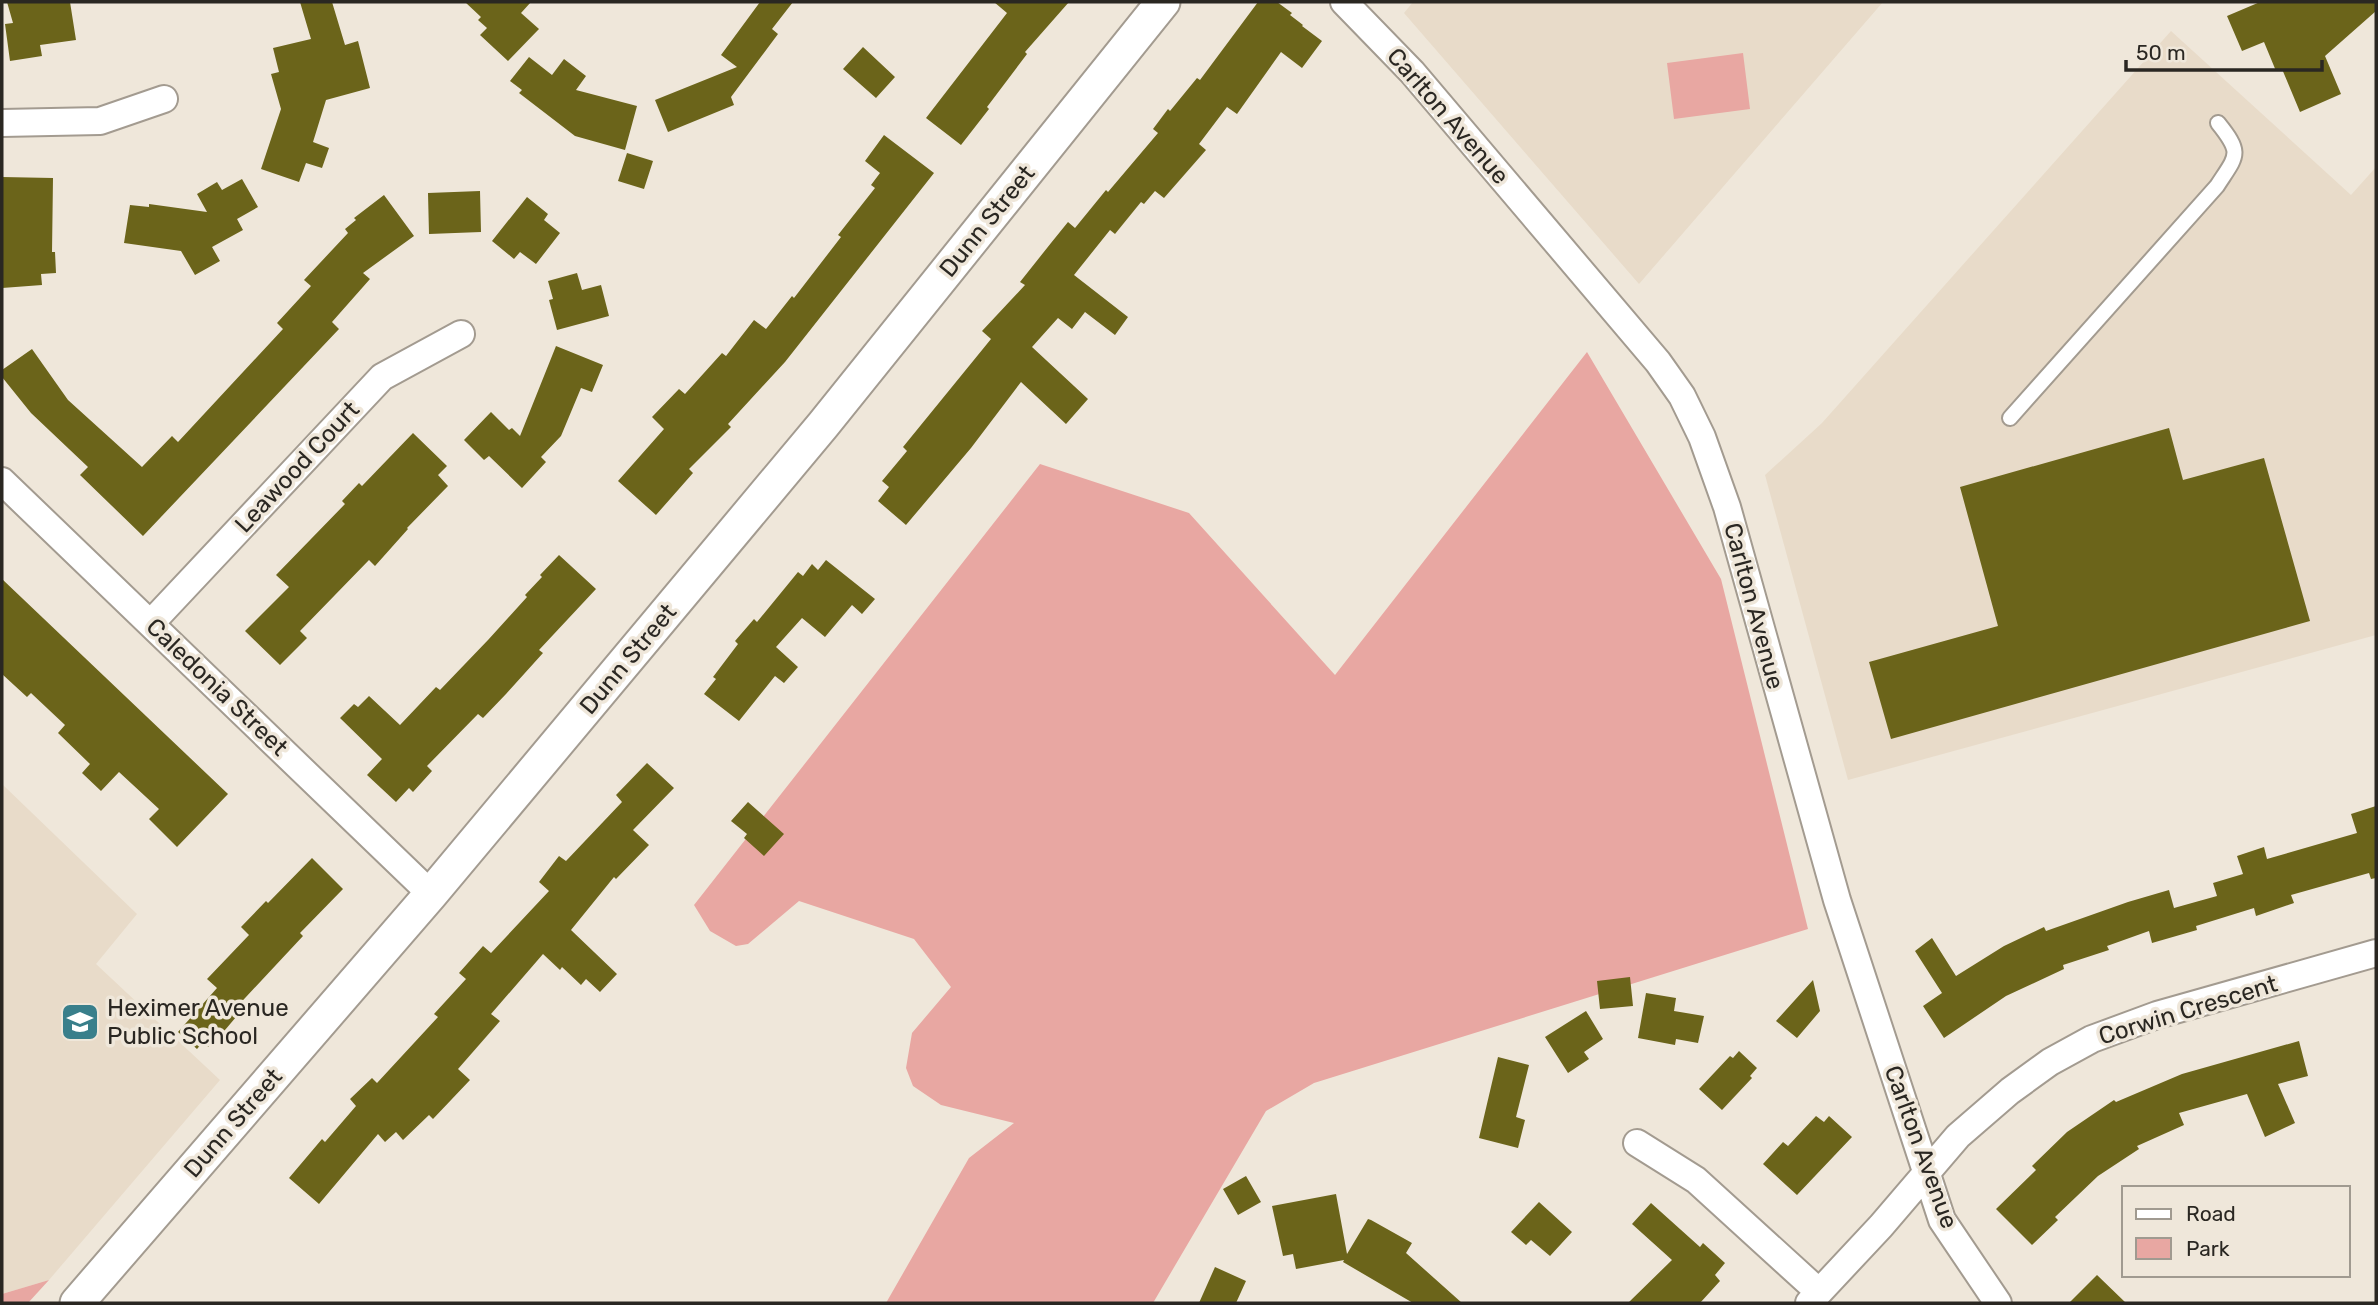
<svg xmlns="http://www.w3.org/2000/svg" width="2378" height="1305" font-family="Rubik,sans-serif">
  <style>
    .built { fill: #e8dbc9 }
    .green { fill: #e8a7a2 }
    .building { fill: #6b641a }
    .lines { fill: none; stroke-linecap: round; stroke-linejoin: round }
    .service-casing { stroke: #a39b90; stroke-width: 18 }
    .minor-casing { stroke: #a39b90; stroke-width: 30 }
    .tertiary-casing { stroke: #a39b90; stroke-width: 37 }
    .service { stroke: #fff; stroke-width: 14 }
    .minor { stroke: #fff; stroke-width: 26 }
    .tertiary { stroke: #fff; stroke-width: 33 }
    .labels { text-anchor: middle; stroke-width: 7; stroke-linejoin: round; paint-order: stroke }
    .street-label { font-size: 24px; fill: #2a2722; stroke: #efe7da }
    .poi-label { font-size: 24px; fill: #2a2722; stroke: #efe7da; text-anchor: start }
  </style>
  <rect width="100%" height="100%" fill="#efe7da"/>
  <path class="built" d="M1413 2H1883L1639 284 1404 13Z
    M2171 31 2351 195 2376 167V635L1848 780 1765 475 1822 423Z
    M2 784 137 914 96 964 220 1080 49 1280 2 1294Z"/>
  <path class="green" d="M1743 53 1750 109 1674 119 1667 63Z
    M1587 352 1721 579 1808 929 1314 1083 1266 1111 1153 1303H886L969 1158 1014 1123 941 1105 913 1086 906 1068 912 1033 951 987 914 939 799 901 748 944 736 946 710 931 694 905 1040 464 1189 513 1335 675Z
    M49 1280 28 1303H2V1294Z"/>
  <path class="building" d="M7 2H70L76 40 40 45 42 56 10 61 5 24 13 23Z
    M300 2H332L345 45 358 41 370 88 326 100 313 142 329 148 322 168 306 163 299 182 261 169 281 109 271 74 279 72 273 48 311 39Z
    M465 2H531L521 13 539 29 508 61 480 35 487 28 478 20 481 17Z
    M760 2H793L772 29 778 34 731 97 734 105 668 132 655 100 737 67 721 55Z
    M994 2H1069L1025 52 1027 54 987 107 989 109 961 145 926 118 1007 13Z
    M1258 2H1277L1292 13 1290 15 1303 25 1302 26 1322 41 1302 68 1281 52 1237 114 1227 107 1199 144 1206 150 1164 198 1155 191 1144 204 1141 202 1115 234 1110 230 1074 275 1128 317 1115 335 1085 312 1072 329 1058 318 1032 347 1088 399 1066 424 1021 382 971 448 906 525 878 501 889 487 882 481 907 451 903 447 991 339 982 331 1025 285 1020 282 1051 243 1068 222 1075 228 1106 190 1108 192 1158 133 1153 129 1168 109 1170 111 1197 78 1200 80Z
    M2260 2H2376V11L2325 56 2341 94 2300 112 2282 69 2276 71 2264 42 2242 51 2227 16Z
    M863 47 895 77 876 98 843 69Z
    M529 57 552 75 564 59 586 76 576 90 637 106 625 150 575 136 519 93 522 90 510 81Z
    M884 135 934 173 785 362 728 424 731 427 689 469 693 473 656 515 618 481 664 429 652 417 679 389 685 394 722 353 726 356 754 320 766 329 792 296 794 298 841 237 838 235 875 188 871 185 880 173 865 161Z
    M627 153 653 161 644 189 618 181Z
    M2 177 53 178 52 252H55L56 273 41 274 42 285 2 288Z
    M242 179 258 207 237 219 243 230 212 247 220 261 195 275 181 251 124 243 130 205 149 207V204L207 212 197 194 217 182 222 190Z
    M480 191 481 232 429 234 428 193Z
    M384 195 414 236 363 273 370 279 332 322 339 329 143 536 80 475 88 467 31 413 2 377V370L32 349 68 400 142 467 172 436 178 442 283 329 277 323 311 286 304 280 348 233 345 229 356 220 354 218Z
    M527 197 548 214 544 220 560 233 536 264 520 252 514 259 492 241Z
    M577 273 582 290 601 285 609 316 557 330 549 300 553 299 548 281Z
    M556 346 603 365 592 392 581 388 561 436 541 457 546 462 522 488 489 456 484 460 464 440 491 412 509 430 512 428 520 436Z
    M2169 428 2183 480 2264 458 2310 621 1891 739 1869 662 1998 626 1960 487Z
    M413 433 447 466 438 475 448 486 407 528 408 529 375 566 369 560 300 631 307 638 280 665 245 631 289 587 276 575 345 504 342 501 359 483 362 486Z
    M559 555 596 589 539 650 543 653 506 694 483 718 478 714 427 766 432 771 413 792 409 788 396 802 367 775 382 759 340 718 354 704 358 707 369 696 400 725 436 687 440 690 488 640 527 597 525 595 542 577 540 575Z
    M826 560 875 599 862 614 852 605 825 637 802 618 776 647 798 667 784 683 775 676 739 721 704 694 716 679 713 677 738 644 735 641 754 619 757 622 798 572 803 576 812 564 818 570Z
    M2 579 228 794 177 847 149 819 159 809 119 772 101 791 82 773 90 764 58 733 65 725 31 693 27 697 2 674Z
    M647 763 674 788 633 830 649 845 616 879 614 877 571 930 617 974 600 992 586 979 581 985 562 967 560 970 543 954 491 1014 500 1021 458 1069 470 1080 433 1119 429 1115 403 1140 396 1132 385 1142 378 1134 319 1204 289 1178 322 1139 325 1142 356 1106 350 1099 372 1078 377 1083 438 1017 434 1014 466 979 459 973 483 946 491 953 549 891 539 882 559 856 566 861 622 802 616 795Z
    M748 802 784 834 764 856 744 838 747 834 731 821Z
    M2376 806V878L2371 879 2369 873 2291 895 2294 903 2256 916 2254 908 2196 926 2197 930 2152 943 2149 931 2107 946 2109 950 2063 965 2064 969 2006 996 1944 1038 1923 1006 1942 993 1915 951 1932 938 1956 976 2004 946 2044 927 2046 931 2128 902 2169 890 2174 908 2217 896 2213 883 2243 874 2237 856 2264 847 2267 859 2357 833 2351 814Z
    M312 858 343 889 300 933 303 936 232 1012 236 1017 220 1036 208 1047 203 1042 197 1049 178 1032 217 988 207 979 249 935 241 927 266 901 268 903Z
    M1630 977 1633 1006 1600 1009 1597 981Z
    M1813 980 1820 1011 1797 1038 1776 1021Z
    M1646 993 1676 998 1674 1011 1704 1016 1698 1043 1676 1039 1675 1045 1638 1038Z
    M1586 1011 1603 1039 1584 1052 1589 1059 1568 1073 1545 1037Z
    M2299 1041 2308 1076 2278 1084 2295 1123 2265 1137 2247 1094 2179 1113 2184 1125 2137 1146 2139 1149 2098 1176 2055 1217 2058 1220 2032 1245 1996 1209 2036 1170 2032 1166 2067 1132 2114 1100 2116 1102 2182 1074Z
    M1739 1051 1757 1068 1750 1076 1752 1078 1722 1110 1699 1089 1730 1056 1733 1058Z
    M1498 1057 1529 1065 1516 1117 1525 1120 1518 1148 1479 1138Z
    M1816 1116 1824 1122 1829 1116 1852 1137 1797 1195 1763 1164 1783 1142 1788 1146Z
    M1246 1176 1261 1202 1238 1215 1223 1189Z
    M1336 1194 1347 1254 1368 1219 1371 1220 1412 1243 1406 1253 1462 1303H1413L1343 1262 1344 1260 1296 1269 1293 1254 1283 1256 1272 1206Z
    M1539 1202 1572 1232 1550 1256 1531 1240 1526 1245 1511 1232Z
    M1651 1203 1700 1247 1703 1243 1725 1263 1715 1275 1720 1281 1700 1303H1628L1672 1260 1632 1224Z
    M1215 1267 1246 1281 1236 1303H1199Z
    M2097 1275 2126 1303H2069Z"/>
  <g class="lines">
    <defs>
      <path id="service" d="M2010 418 2217 186C2237 155 2243 154 2218 123"/>
      <path id="minor" d="M1344 2 1412 72 1658 362 1682 396 1702 437 1727 507 1837 900 1942 1220 1998 1303
        M2 123 100 121 164 99
        M2 481 431 894
        M151 623 382 377 461 334
        M1637 1143 1696 1180 1819 1292
        M1809 1303 1881 1226 1958 1136 2010 1091 2050 1062 2092 1039 2157 1015 2376 953"/>
      <path id="tertiary" d="M77 1303 431 894 823 425 1163 2"/>
    </defs>
    <use href="#service" class="service-casing"/>
    <use href="#minor" class="minor-casing"/>
    <use href="#tertiary" class="tertiary-casing"/>
    <use href="#service" class="service"/>
    <use href="#minor" class="minor"/>
    <use href="#tertiary" class="tertiary"/>
  </g>
  <defs>
    <symbol id="school-square" viewBox="-11 -11 22 22"><rect x="-9" y="-9" width="18" height="18" rx="4" fill="#397f8b" stroke="#efe7da"/><path d="M0-5L7-2L0 1L-7-2ZM-4 1L0 2.5L4 1V4Q0 6-4 4Z" fill="#fff"/></symbol>
  </defs>
  <g fill-rule="evenodd">
    <use href="#school-square" x="58" y="1000" width="44" height="44"/>
  </g>
  <g class="labels">
    <g class="street-label">
      <text transform="translate(1448 116) rotate(49)" y="8">Carlton Avenue</text>
      <text transform="translate(987 221) rotate(-51)" y="8">Dunn Street</text>
      <text transform="translate(297 467) rotate(-47)" y="8">Leawood Court</text>
      <text transform="translate(1754 606) rotate(75)" y="8">Carlton Avenue</text>
      <text transform="translate(628 659) rotate(-50)" y="8">Dunn Street</text>
      <text transform="translate(217 687) rotate(44)" y="8">Caledonia Street</text>
      <text transform="translate(2188 1010) rotate(-17)" y="8">Corwin Crescent</text>
      <text transform="translate(233 1123) rotate(-49)" y="8">Dunn Street</text>
      <text transform="translate(1921 1147) rotate(70)" y="8">Carlton Avenue</text>
    </g>
    <g class="poi-label">
      <text x="107" y="1016">Heximer Avenue<tspan x="107" dy="28">Public School</tspan></text>
    </g>
  </g>
  <rect width="2378" height="1305" fill="none" stroke="#2a2722" stroke-width="7"/>
  <rect x="2122" y="1186" width="228" height="91" fill="#efe7da" stroke="#a09a90" stroke-width="2"/>
  <rect x="2136" y="1209" width="35" height="10" fill="#ffffff" stroke="#a09a90" stroke-width="2"/>
  <text x="2186" y="1221" font-size="21" fill="#2a2722">Road</text>
  <rect x="2136" y="1238" width="35" height="21" fill="#e8a7a2" stroke="#a09a90" stroke-width="2"/>
  <text x="2186" y="1256" font-size="21" fill="#2a2722">Park</text>
  <path d="M2126 60v10h196v-10" fill="none" stroke="#2a2722" stroke-width="3.5"/>
  <text x="2136" y="60" font-size="21" fill="#2a2722" stroke="#efe7da" stroke-width="5" paint-order="stroke">50 m</text>
</svg>
